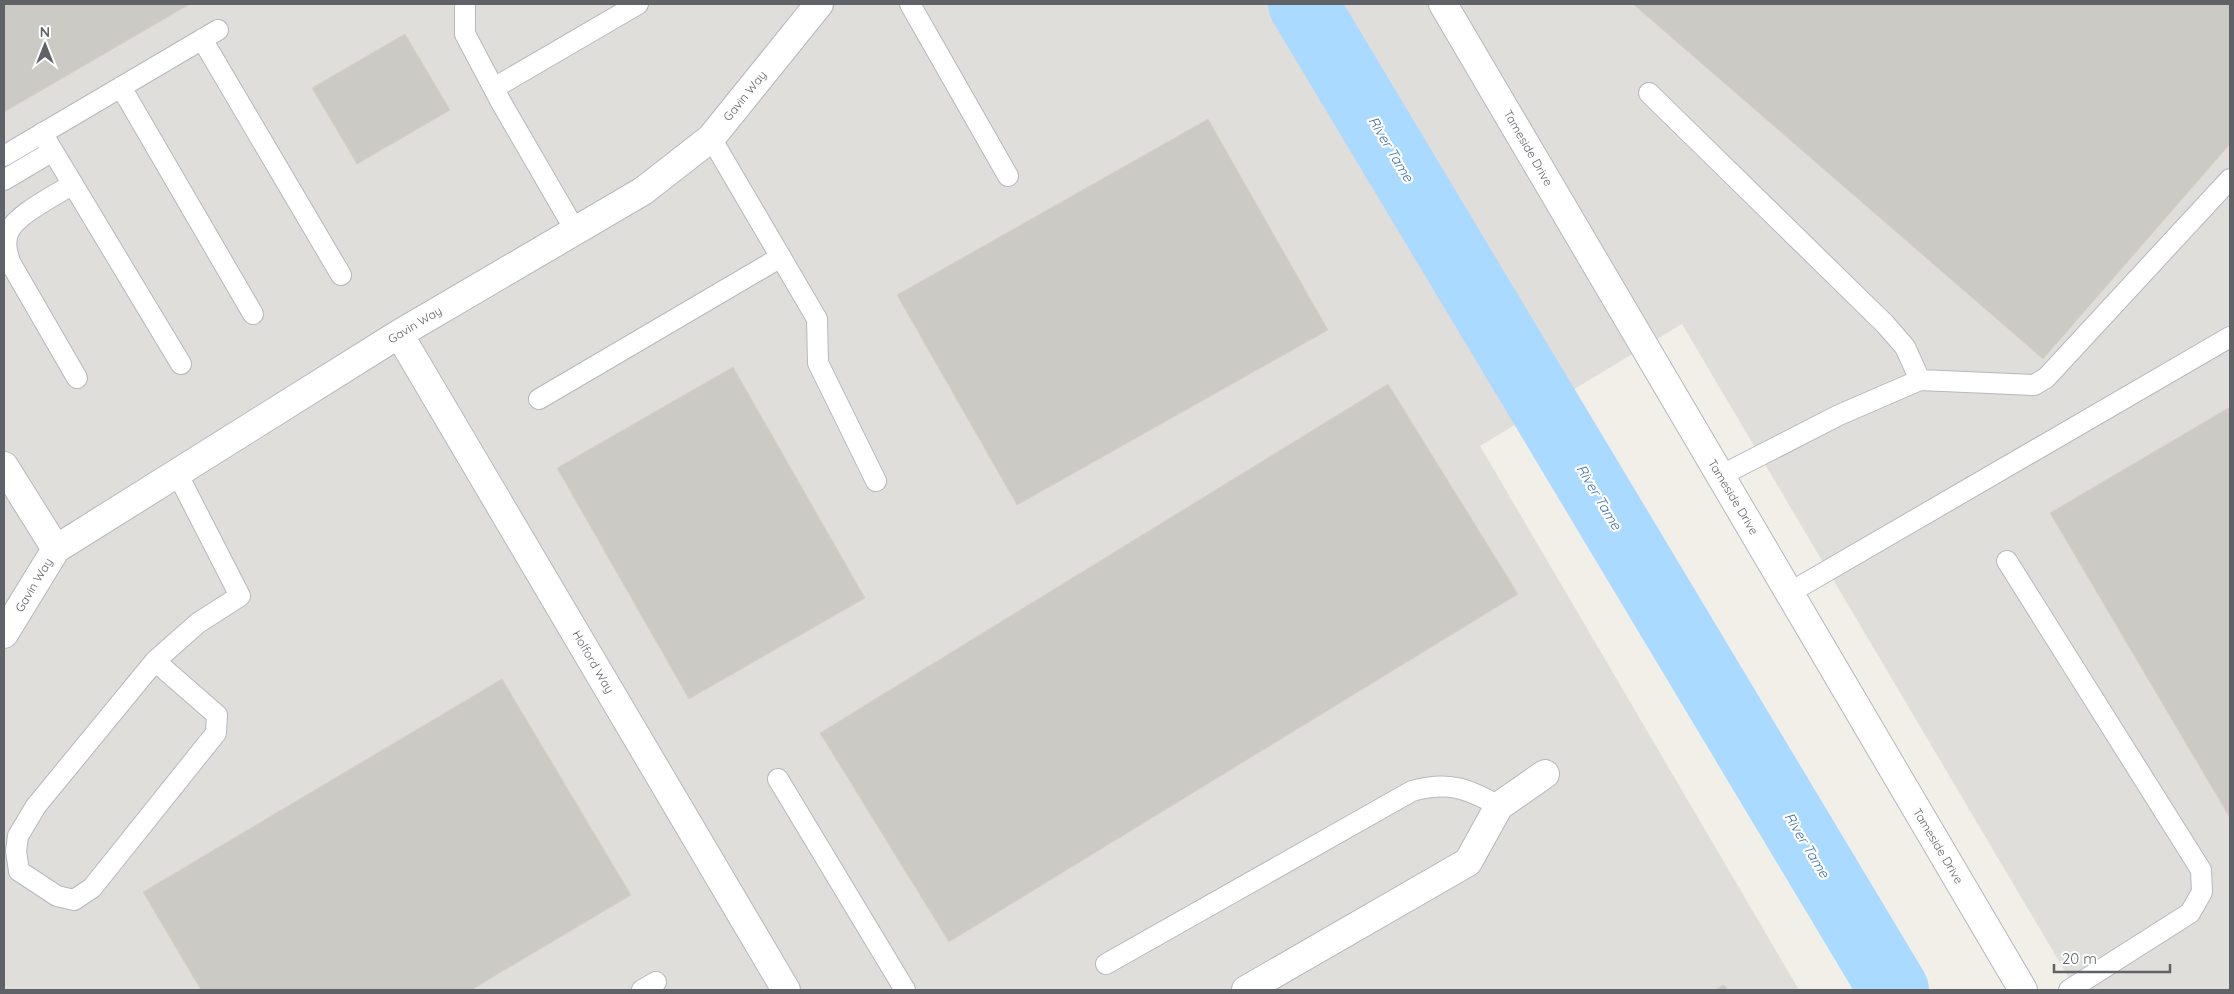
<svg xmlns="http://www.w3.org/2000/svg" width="2234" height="994" font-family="Quicksand,sans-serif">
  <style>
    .industrial { fill: #e0deda }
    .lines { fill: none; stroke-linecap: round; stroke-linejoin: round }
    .river { stroke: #aadaff; stroke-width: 70 }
    .building { fill: #cccac5; stroke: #d6d1c6 }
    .service-casing { stroke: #b5b8bc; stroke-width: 22 }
    .minor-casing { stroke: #b5b8bc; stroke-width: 30 }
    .service { stroke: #fff; stroke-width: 20 }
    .minor { stroke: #fff; stroke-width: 28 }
    .labels { text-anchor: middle; stroke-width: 4.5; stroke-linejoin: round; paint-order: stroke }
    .street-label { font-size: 12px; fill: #5f6368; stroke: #fff }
    .water-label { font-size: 14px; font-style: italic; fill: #4174aa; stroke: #fff }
  </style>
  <rect width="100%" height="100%" fill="#f1efe8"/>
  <path class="industrial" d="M4 4H2230V990H2076L1682 324 1480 446 1799 990H4Z"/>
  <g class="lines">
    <path class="river" d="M1303 4 1894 990"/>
  </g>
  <path class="building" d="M4 4H190L4 112Z
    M1633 4H2230V144L2043 359Z
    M405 34 450 110 357 164 312 88Z
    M1208 119 1328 330 1017 505 897 295Z
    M733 367 865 598 689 699 557 468Z
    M1388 384 1518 594 949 942 820 733Z
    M2230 407V818L2050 513Z
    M502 679 631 895 471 990H201L143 892Z
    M1724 985 1728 990H1715Z"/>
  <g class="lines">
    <defs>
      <path id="service" d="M465 4V34L502 104 575 230
        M910 4 1008 176
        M202 39 341 275
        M121 87 253 314
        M494 88 638 4
        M1649 93 1885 324 1905 347 1920 380
        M42 133 181 364
        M711 138 817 319 818 363 876 481
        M4 156 218 30
        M4 180 53 151
        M73 184C56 195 17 214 9 231 4 242 7 252 10 262L77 378
        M539 399 781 257
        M1720 476 1839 415 1920 380 2034 385 2046 378 2230 179
        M2007 561 2201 870 2202 892 2190 913 2069 990
        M1789 593 2230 337
        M155 661 217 715 216 733 92 888 74 900 57 896 19 871 16 851 18 836 36 806 155 661 198 623 240 596 177 473
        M778 779 905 990
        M1106 964 1412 791C1448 781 1467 788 1499 806
        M642 990 656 982"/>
      <path id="minor" d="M1443 4 2023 990
        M399 334 786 990
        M4 466 56 549
        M4 634 56 549 399 334 643 191 711 138 819 4
        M1246 990 1468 862 1499 806 1545 774"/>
    </defs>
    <use href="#service" class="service-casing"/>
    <use href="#minor" class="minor-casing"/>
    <use href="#service" class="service"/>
    <use href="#minor" class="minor"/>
  </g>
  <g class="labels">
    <g class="street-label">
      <text transform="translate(745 96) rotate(-51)" y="4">Gavin Way</text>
      <text transform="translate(1528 148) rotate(60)" y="4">Tameside Drive</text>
      <text transform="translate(415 325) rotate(-31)" y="4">Gavin Way</text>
      <text transform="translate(1733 497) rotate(59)" y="4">Tameside Drive</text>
      <text transform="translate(34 585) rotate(-59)" y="4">Gavin Way</text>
      <text transform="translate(593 662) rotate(60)" y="4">Holford Way</text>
      <text transform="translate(1938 846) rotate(59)" y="4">Tameside Drive</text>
    </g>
    <g class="water-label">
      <text transform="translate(1391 149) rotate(59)" y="5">River Tame</text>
      <text transform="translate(1599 497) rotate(59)" y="5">River Tame</text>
      <text transform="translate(1807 845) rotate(59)" y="5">River Tame</text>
    </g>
  </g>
  <rect width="2234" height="994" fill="none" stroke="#5f6368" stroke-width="10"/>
  <g transform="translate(45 45)" stroke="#ffffff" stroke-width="4" paint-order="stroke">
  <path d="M0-4L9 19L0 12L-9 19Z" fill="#5f6368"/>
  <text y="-8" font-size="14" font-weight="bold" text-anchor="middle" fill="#5f6368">N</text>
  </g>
  <path d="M2054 964v8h116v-8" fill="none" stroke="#5f6368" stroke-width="2.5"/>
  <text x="2062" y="964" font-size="15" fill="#5f6368" stroke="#ffffff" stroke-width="4" paint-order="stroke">20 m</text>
</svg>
